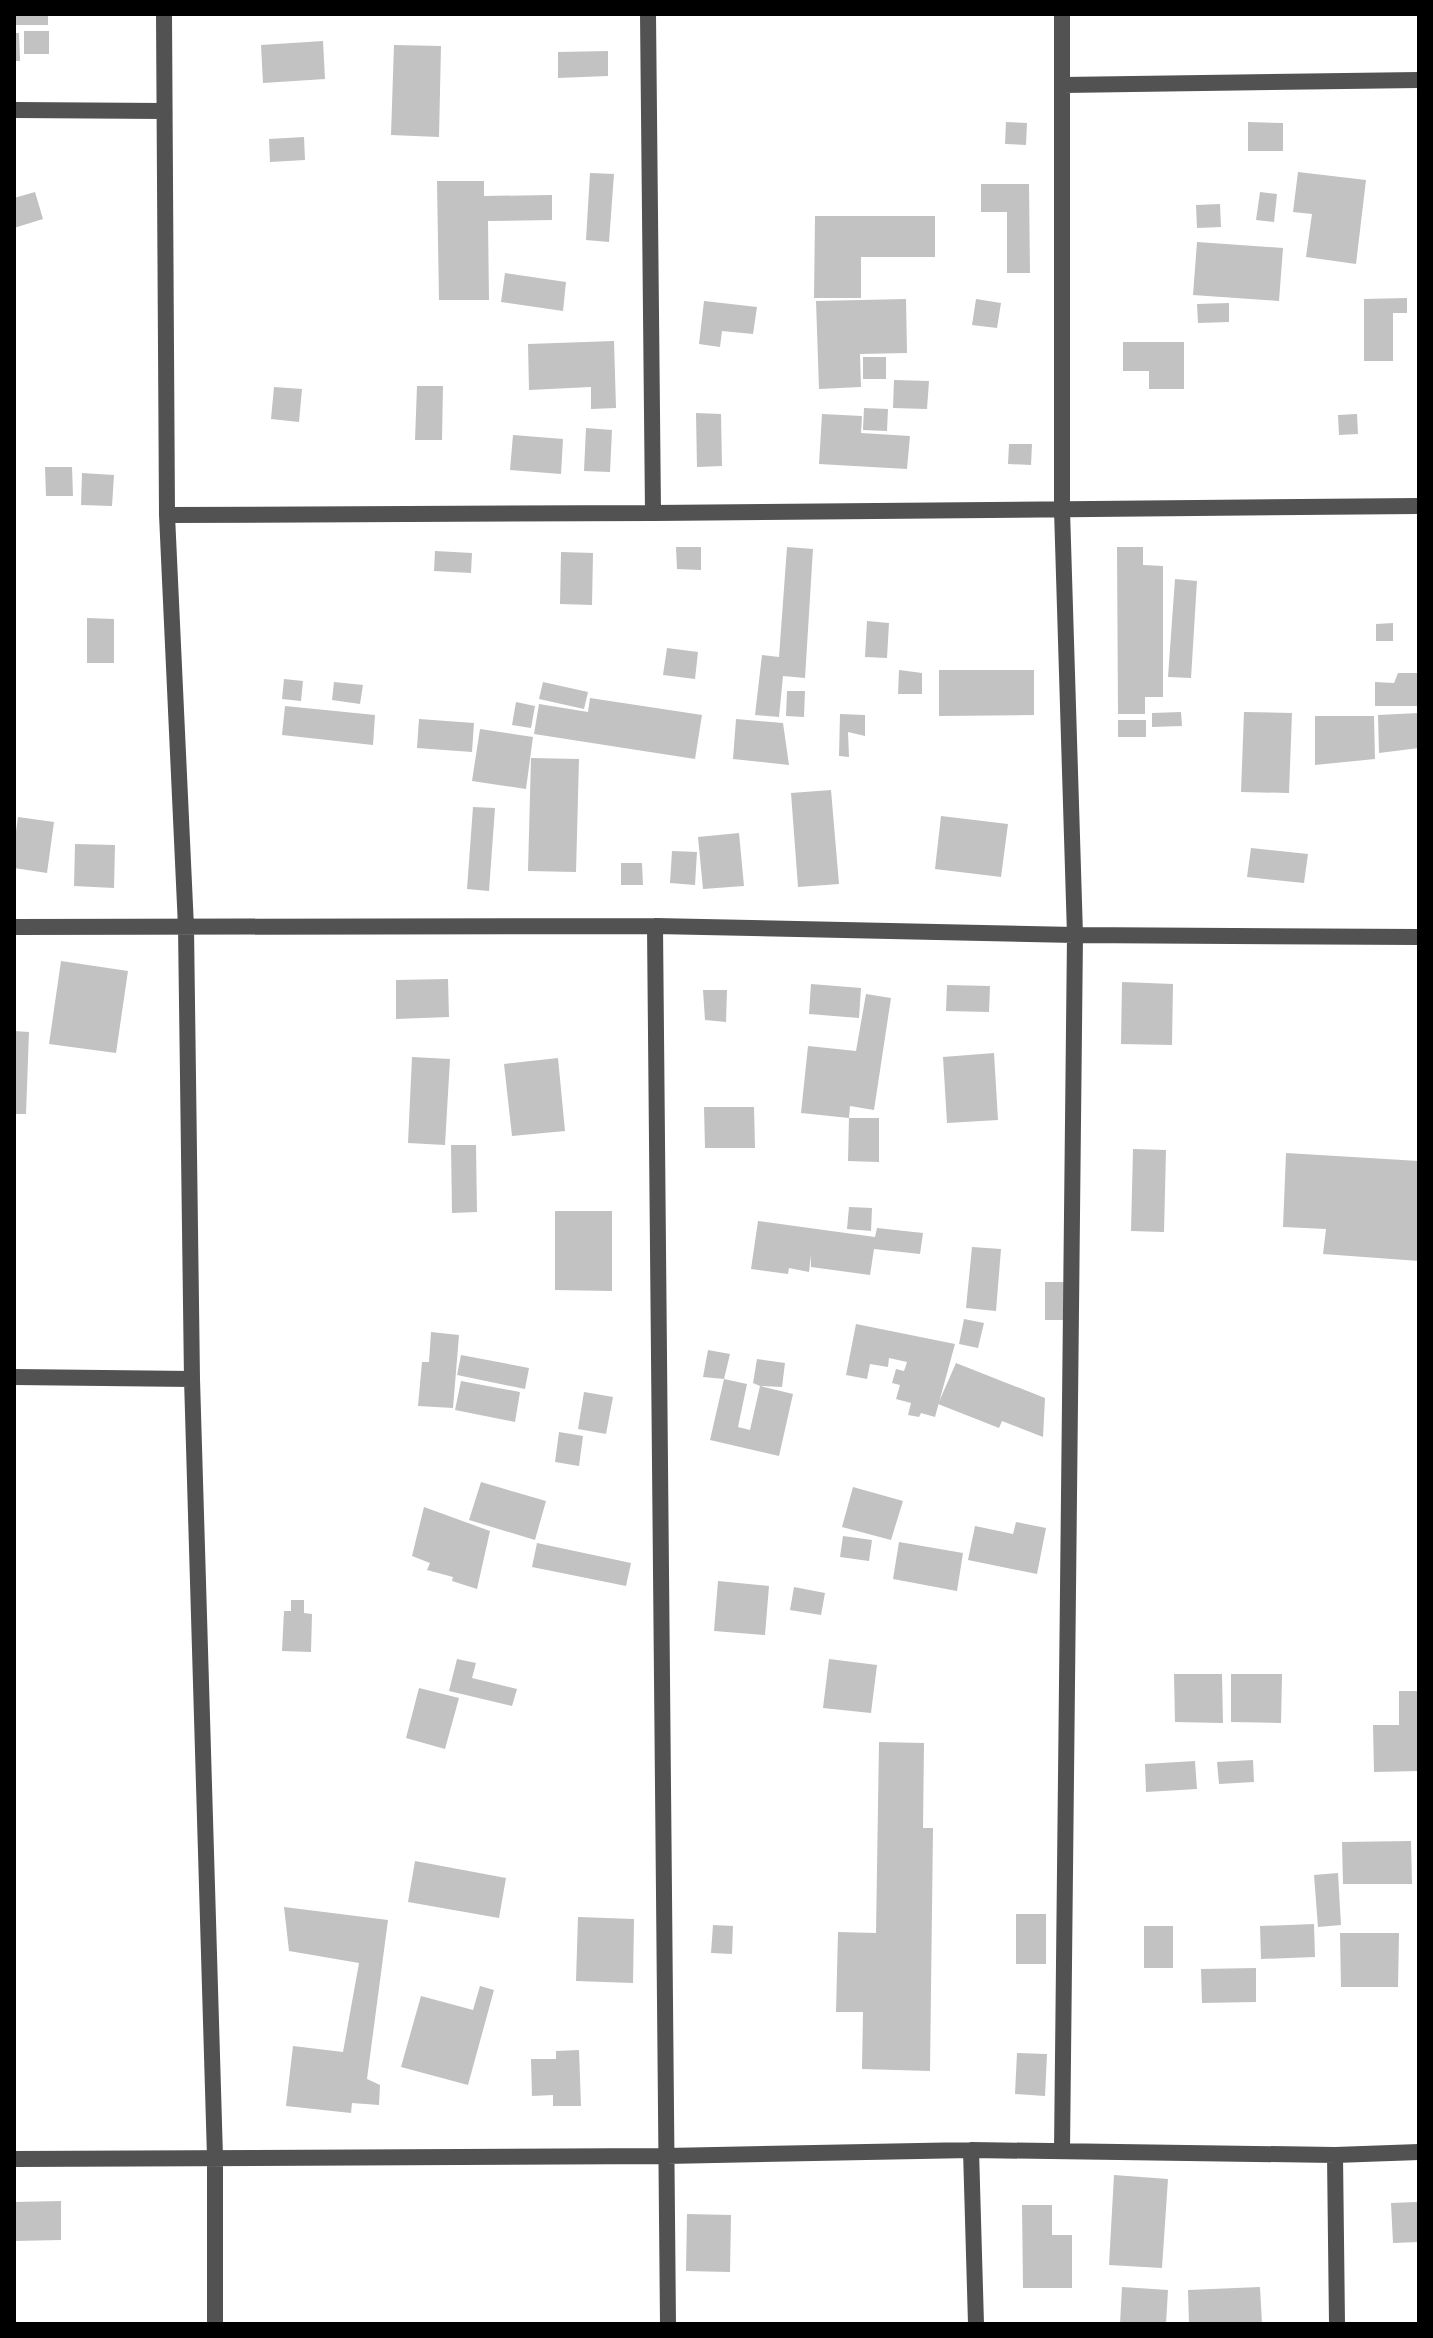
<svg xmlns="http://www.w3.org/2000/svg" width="1433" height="2338" font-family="'PT Sans',sans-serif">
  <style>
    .building { fill: #c2c2c2 }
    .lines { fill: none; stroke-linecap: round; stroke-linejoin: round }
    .street { stroke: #525252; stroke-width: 16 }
  </style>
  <rect width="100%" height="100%" fill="#fff"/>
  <path class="building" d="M14 14H48V25H14Z
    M24 31H49V54H24Z
    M14 33H19L20 61H14Z
    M323 41 325 79 263 83 261 45Z
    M394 45 441 46 439 137 391 135Z
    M608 51V76L558 78V52Z
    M1006 122 1027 123 1026 145 1005 144Z
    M1248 122 1283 123V151H1248Z
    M304 137 305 160 270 162 269 139Z
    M1298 172 1366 180 1356 264 1306 257 1312 214 1293 212Z
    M590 173 614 174 609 242 586 240Z
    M437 181H484V196L552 195V220L488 221 489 300H439Z
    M981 184H1029L1030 273H1007V212H981Z
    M35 192 43 219 14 228V198Z
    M1260 192 1277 194 1274 222 1256 220Z
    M1220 204 1221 227 1197 228 1196 205Z
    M815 216H935V257H861V298H814Z
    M1197 242 1283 248 1279 301 1193 295Z
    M505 273 566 282 563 311 501 302Z
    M1407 298V313H1393V361H1364V299Z
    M906 299 907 353 860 354 861 387 819 389 816 301Z
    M976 299 1001 303 997 328 972 325Z
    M704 301 757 307 753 334 722 331 720 347 699 344Z
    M1229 303V322L1198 323 1197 304Z
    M614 341 616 408 591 409V387L529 390 528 344Z
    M1123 342H1184V389H1149V371H1123Z
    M863 357H886V379H863Z
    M894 380 929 381 927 409 893 408Z
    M417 386H443L442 440H415Z
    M274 387 302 389 299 422 271 419Z
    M864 408 888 409 887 431 863 430Z
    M696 413 721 414 722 466 697 467Z
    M822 414 862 416 861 433 910 436 907 469 819 464Z
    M1357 414 1358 434 1339 435 1338 415Z
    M586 428 612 430 610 472 584 471Z
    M513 435 563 439 561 474 510 470Z
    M1009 444H1032L1031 465 1008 464Z
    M45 467H72L73 496H46Z
    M82 473 114 475 112 506 81 505Z
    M676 547H701V570L677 569Z
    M787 547 813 549 805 678 783 676 779 717 755 715 762 655 779 657Z
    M1117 547H1143V565L1163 566V697H1145V714H1118Z
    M435 551 472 553 471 573 434 571Z
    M561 552 593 553 592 605 560 604Z
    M1175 579 1197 581 1191 678 1168 677Z
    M87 618 114 619V663H87Z
    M867 621 889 623 887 658 865 657Z
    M1393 623V641H1376V624Z
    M667 648 698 652 695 679 663 675Z
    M899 670 922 673V694H898Z
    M939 670H1034V715L939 716Z
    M1398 673H1419V706H1375V682L1394 683Z
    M284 679 303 681 301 701 282 699Z
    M334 682 363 685 360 704 332 700Z
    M543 682 588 692 584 709 539 699Z
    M787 691H805L804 717 786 716Z
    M590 698 702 715 695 759 534 734 539 704 588 712Z
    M516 702 535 706 531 728 512 725Z
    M285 706 375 715 373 745 282 735Z
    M1181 712 1182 726 1152 727V713Z
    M1244 712 1292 713 1289 793 1241 792Z
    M1419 713V748L1379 753 1378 715Z
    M840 714 865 715V736L848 732 849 757 839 756Z
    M1315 716H1374L1375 759 1315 765Z
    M419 719 474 723 472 752 417 748Z
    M736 719 783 723 789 765 733 759Z
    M1118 720H1146V737H1118Z
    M480 729 533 737 526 789 472 781Z
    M531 758 579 759 576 872 528 871Z
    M831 790 839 884 798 887 791 793Z
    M473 807 495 808 489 891 467 889Z
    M941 816 1008 824 1001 877 935 869Z
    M18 817 54 822 47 873 14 868V846Z
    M739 833 744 886 703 889 698 837Z
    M75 844 115 845 114 888 74 886Z
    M1251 848 1308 854 1304 883 1247 877Z
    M672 851 697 852 695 885 670 883Z
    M621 863H642L643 885H621Z
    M61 961 128 971 116 1053 49 1044Z
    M448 979 449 1017 396 1019V980Z
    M1122 982 1173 984 1172 1045 1121 1044Z
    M811 984 861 988 859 1018 809 1014Z
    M947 985 990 986 989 1012 946 1011Z
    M703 990H727L726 1022 705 1020Z
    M866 994 891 998 874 1110 850 1106 849 1118 801 1113 808 1046 856 1051Z
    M14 1031 29 1032 26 1114H14Z
    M994 1053 998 1120 947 1123 943 1057Z
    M412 1057 450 1059 445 1145 408 1143Z
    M558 1058 565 1131 512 1136 504 1064Z
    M704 1107H754L755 1148H705Z
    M849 1118H879V1162L848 1161Z
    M451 1145H476L477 1212 452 1213Z
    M1133 1149 1166 1150 1164 1232 1131 1231Z
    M1286 1153 1419 1161V1261L1323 1254 1326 1229 1283 1227Z
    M849 1207 872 1208 871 1231 847 1229Z
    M555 1211H612V1291L555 1290Z
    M758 1221 875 1237 877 1228 923 1233 920 1254 874 1249 870 1275 811 1267V1255L809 1272 789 1268 788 1274 751 1269Z
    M972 1247 1001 1249 996 1311 966 1308Z
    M1045 1282H1070L1069 1320H1045Z
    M964 1319 984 1323 978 1348 959 1344Z
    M856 1324 955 1344 935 1417 921 1413 919 1417 908 1415 911 1403 896 1399 900 1385 892 1383 896 1369 904 1371 907 1362 889 1358 888 1367 870 1364 867 1379 846 1375Z
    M431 1332 459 1335 453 1408 418 1406 422 1362H429Z
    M708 1350 730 1354 724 1379 703 1377Z
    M461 1355 529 1368 525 1389 457 1375Z
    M757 1359 785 1363 782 1387 760 1386 793 1394 779 1456 710 1440 724 1379 747 1384 738 1427 750 1430 760 1386 753 1383Z
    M956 1363 1045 1398 1043 1437 1002 1421 999 1428 938 1404Z
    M461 1381 520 1392 515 1422 455 1410Z
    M584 1392 613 1397 606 1434 578 1429Z
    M559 1432 583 1436 579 1466 555 1462Z
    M481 1482 546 1501 535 1540 469 1520Z
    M853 1487 903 1501 891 1540 842 1527Z
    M424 1507 490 1531 477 1589 452 1581 453 1577 427 1570 430 1563 412 1556Z
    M1016 1522 1046 1528 1037 1574 968 1560 975 1526 1013 1534Z
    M843 1536 872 1540 869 1561 840 1557Z
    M899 1542 963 1553 957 1591 893 1579Z
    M537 1543 631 1563 626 1586 532 1567Z
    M718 1581 769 1586 765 1635 714 1631Z
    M794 1587 825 1593 821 1615 790 1610Z
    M291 1600H304V1613L312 1614 311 1652 282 1651 284 1611H291Z
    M457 1659 476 1663 472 1678 517 1689 512 1706 449 1691Z
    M829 1659 877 1665 871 1713 823 1708Z
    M1174 1674H1222L1223 1723 1175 1722Z
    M1231 1674H1282L1281 1723 1231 1722Z
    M419 1688 459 1698 445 1749 406 1738Z
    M1399 1691H1419V1771L1374 1772 1373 1725H1399Z
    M879 1742 924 1743 923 1828H933L930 2071 862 2069 863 2012H836L838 1932 876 1933Z
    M1253 1760 1254 1782 1219 1784 1217 1762Z
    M1195 1761 1197 1789 1146 1792 1145 1764Z
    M1411 1841 1412 1884H1343L1342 1842Z
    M415 1861 506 1878 499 1918 408 1902Z
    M1338 1873 1341 1925 1318 1927 1314 1875Z
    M284 1907 388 1920 367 2079 380 2085 379 2105 352 2103 351 2113 286 2106 293 2046 343 2052 359 1963 289 1951Z
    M1016 1914H1046V1964H1016Z
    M578 1917 634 1919 633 1983 576 1981Z
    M1314 1924 1315 1957 1261 1959 1260 1926Z
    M713 1925 733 1926 732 1954 711 1953Z
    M1144 1926H1173V1968H1144Z
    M1340 1933H1399L1398 1987H1341Z
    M1256 1968V2002L1202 2003 1201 1969Z
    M480 1986 494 1990 468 2085 401 2067 421 1996 473 2010Z
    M579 2050 581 2106H553V2095L532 2096 531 2059H556V2051Z
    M1017 2053 1047 2054 1045 2096 1015 2094Z
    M1114 2175 1168 2179 1162 2268 1109 2265Z
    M61 2201V2240L14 2241V2202Z
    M1417 2202 1419 2242 1393 2243 1391 2203Z
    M1022 2205H1052V2235H1072V2288H1023Z
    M687 2214 731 2215 730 2272 686 2271Z
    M1122 2287 1168 2290 1166 2324H1120Z
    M1260 2287 1262 2324H1189L1188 2290Z"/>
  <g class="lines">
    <path class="street" d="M164 14 167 515 186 927 192 1379 215 2157V2324
      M1062 14V510L1075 935 1062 2151
      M1063 85 1419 80
      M14 110 164 111
      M653 513 1419 506
      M167 515 653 513 648 14
      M655 926 668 2324
      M14 927 655 926 1075 935 1419 937
      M14 1377 192 1379
      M971 2150 976 2324
      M14 2159 666 2156 971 2150 1335 2155
      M1337 2324 1335 2155 1419 2152"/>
  </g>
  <rect width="1433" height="2338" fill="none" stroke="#000000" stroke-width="32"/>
</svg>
